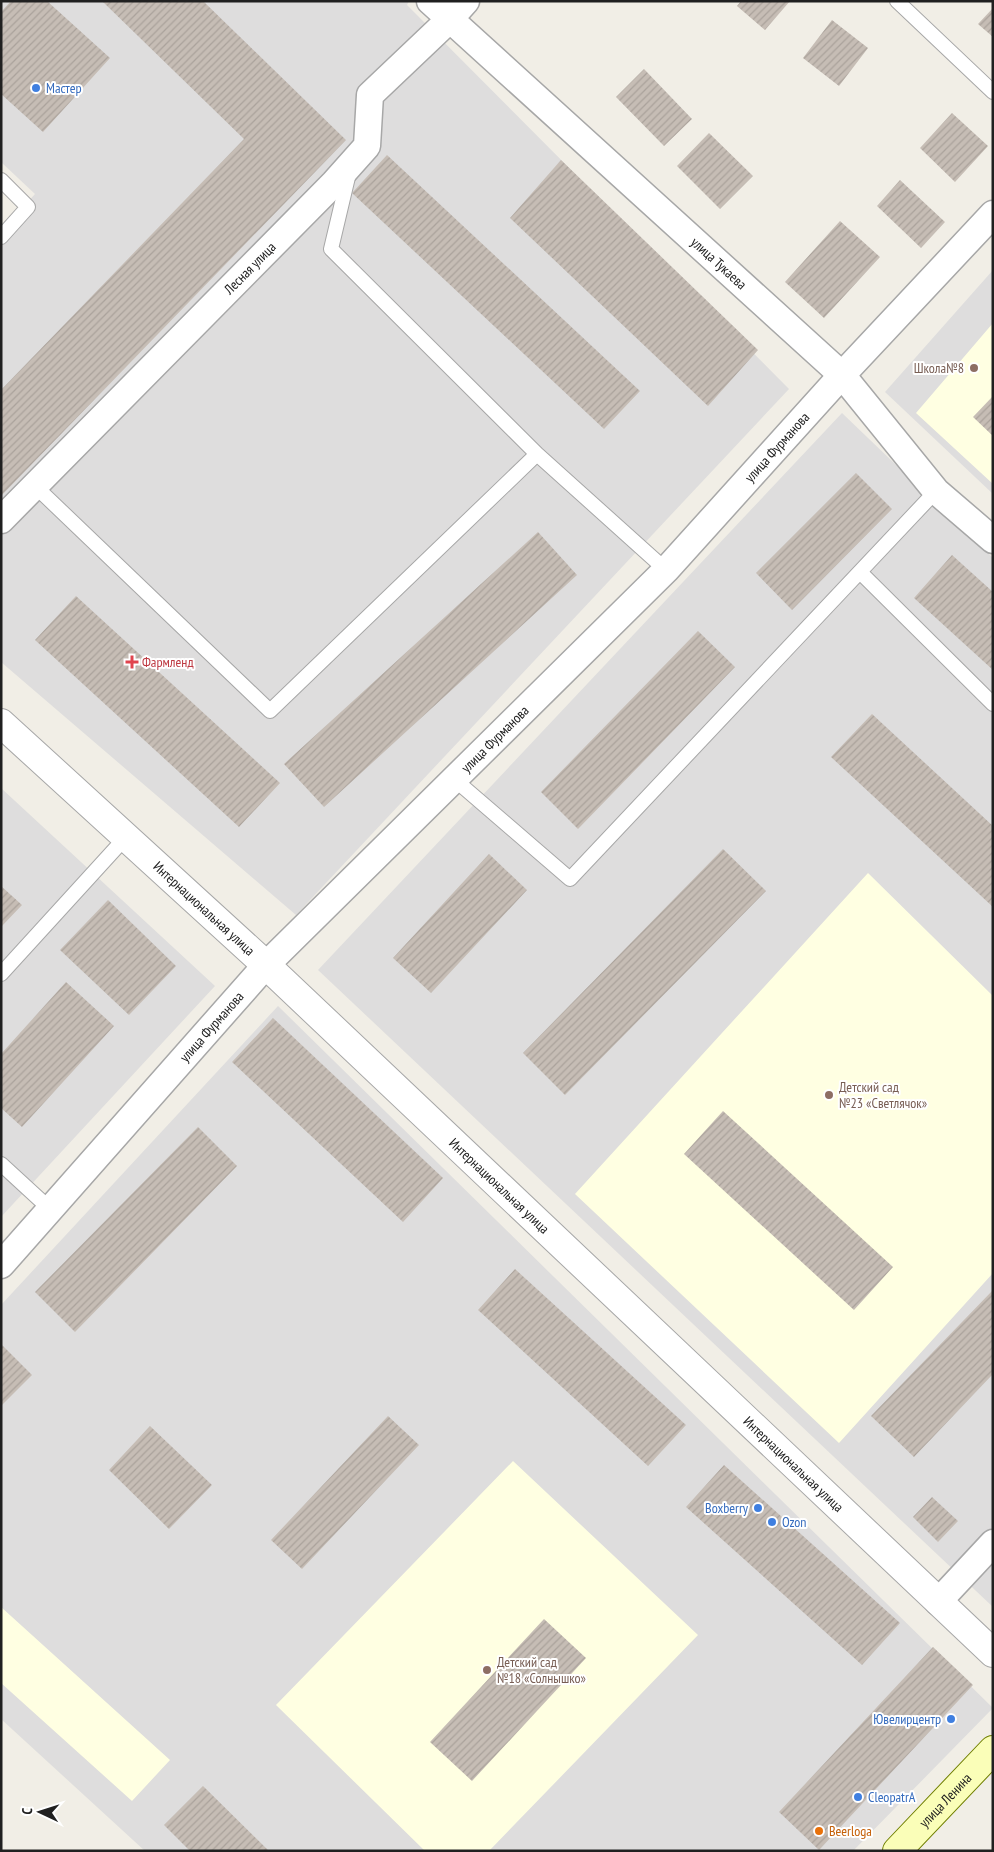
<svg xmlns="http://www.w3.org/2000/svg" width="994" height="1852" font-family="'PT Sans Narrow',sans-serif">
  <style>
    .residential { fill: #dedddd }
    .education { fill: #ffffe2 }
    .building { fill: url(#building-hatch) }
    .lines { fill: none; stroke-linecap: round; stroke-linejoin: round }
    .service-casing { stroke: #a7a7a7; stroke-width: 16 }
    .minor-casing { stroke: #a7a7a7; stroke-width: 29 }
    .tertiary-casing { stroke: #a7a7a7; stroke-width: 30 }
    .secondary-casing { stroke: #707f00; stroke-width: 30 }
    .service { stroke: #fff; stroke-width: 14 }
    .minor { stroke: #fff; stroke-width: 26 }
    .tertiary { stroke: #fff; stroke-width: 28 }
    .secondary { stroke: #fafeb8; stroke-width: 28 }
    .shop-dot { fill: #3f7fe0; stroke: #fff; stroke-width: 2 }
    .education-dot { fill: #8d6e63; stroke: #fff; stroke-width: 2 }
    .health-dot { fill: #e0444e; stroke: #fff; stroke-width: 2 }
    .food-dot { fill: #e8710a; stroke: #fff; stroke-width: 2 }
    .labels { text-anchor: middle; stroke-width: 4; stroke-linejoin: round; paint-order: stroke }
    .shop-label { font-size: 14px; fill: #366cbe; stroke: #fff; text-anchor: start }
    .street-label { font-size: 14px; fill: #202020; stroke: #fff }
    .education-label { font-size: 14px; fill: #785e54; stroke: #fff; text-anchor: start }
    .health-label { font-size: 14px; fill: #be3a42; stroke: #fff; text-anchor: start }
    .food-label { font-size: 14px; fill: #c56008; stroke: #fff; text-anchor: start }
  </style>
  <defs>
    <pattern id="building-hatch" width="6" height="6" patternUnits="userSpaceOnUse" patternTransform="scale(1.25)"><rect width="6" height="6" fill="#c6bdb5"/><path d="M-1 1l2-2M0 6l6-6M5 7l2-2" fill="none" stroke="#aaa29b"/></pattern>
  </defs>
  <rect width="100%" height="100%" fill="#f1eee6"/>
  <path class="residential" d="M1 1H409L407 5 789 389 296 915 1 662V231L35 194 1 162Z
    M993 270V494L885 392Z
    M842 413 993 558V1607L318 970Z
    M1 788 215 986 1 1217Z
    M278 1006 993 1708 853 1851H145L1 1719V1305Z"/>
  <path class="education" d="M993 323V484L916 413Z
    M868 873 993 996V1273L839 1443 575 1194Z
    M513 1461 698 1635 489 1851H425L276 1705Z
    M1 1607 170 1760 132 1801 1 1683Z"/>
  <path class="building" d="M11 1H47L110 58 43 132 1 94V12Z
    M102 1H203L346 140 1 496V390L244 139Z
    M741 1H790L765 30 737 6Z
    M993 8V37L978 24Z
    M832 20 868 48 839 86 803 58Z
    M644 69 692 119 664 146 616 97Z
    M952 113 988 146 955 182 920 148Z
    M709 133 753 176 720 209 677 166Z
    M387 155 640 391 604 429 352 193Z
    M561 160 758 350 708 406 510 218Z
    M900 180 945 222 921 248 877 206Z
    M840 221 880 257 824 318 785 282Z
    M993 396V436L973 417Z
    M856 473 892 509 792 610 756 573Z
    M538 532 577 575 324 807 284 764Z
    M952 555 993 592V670L914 598Z
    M76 596 280 783 239 827 35 640Z
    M698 631 735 667 578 829 541 792Z
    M872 714 993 826V907L831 757Z
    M723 849 766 891 565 1095 523 1053Z
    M489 854 527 890 431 993 393 958Z
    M1 886 22 905 1 927Z
    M108 900 176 966 129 1015 60 950Z
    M66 982 114 1026 22 1127 1 1108V1054Z
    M273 1018 443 1178 403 1222 232 1062Z
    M723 1111 893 1267 854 1310 684 1154Z
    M198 1127 237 1166 75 1332 35 1292Z
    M515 1269 686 1425 648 1466 478 1310Z
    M993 1290V1374L914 1457 871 1416Z
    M1 1344 32 1375 1 1406Z
    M388 1416 419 1445 302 1569 271 1540Z
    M150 1426 212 1485 169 1529 109 1470Z
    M724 1465 900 1623 862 1665 686 1507Z
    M932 1497 958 1521 938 1542 913 1517Z
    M544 1619 586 1658 472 1781 430 1742Z
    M933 1647 973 1685 819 1850 779 1812Z
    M203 1786 269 1851H190L164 1825Z"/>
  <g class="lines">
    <defs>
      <path id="service" d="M897 1 993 92
        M349 173 331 249 537 454
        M1 180 28 207 1 237
        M35 486 270 711 537 454 666 570
        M860 572 993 704
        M454 779 570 879 936 491
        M1 974 126 837
        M1 1164 50 1209"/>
      <g id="minor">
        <path id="s1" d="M430 1 842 375 936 491 993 540"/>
        <path id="s2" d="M1 520 334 183 367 146 370 95 449 20 466 1"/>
        <path id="s3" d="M1 1265 266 965 666 570 842 375 993 214"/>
        <path d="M938 1602 993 1543"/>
      </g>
      <g id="tertiary">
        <path id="s4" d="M1 723 266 965 993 1653"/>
      </g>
      <g id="secondary">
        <path id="s5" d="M897 1851 993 1750"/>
      </g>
    </defs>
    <use href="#service" class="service-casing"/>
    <use href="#minor" class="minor-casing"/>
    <use href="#tertiary" class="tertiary-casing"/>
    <use href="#secondary" class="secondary-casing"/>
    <use href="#service" class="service"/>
    <use href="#minor" class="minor"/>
    <use href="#tertiary" class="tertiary"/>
    <use href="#secondary" class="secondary"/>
  </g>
  <g class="shop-dot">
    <circle cx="36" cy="88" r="5"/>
    <circle cx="758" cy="1508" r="5"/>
    <circle cx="772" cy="1522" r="5"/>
    <circle cx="951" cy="1719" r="5"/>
    <circle cx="858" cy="1797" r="5"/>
  </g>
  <g class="education-dot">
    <circle cx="974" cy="368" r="5"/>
    <circle cx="829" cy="1095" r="5"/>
    <circle cx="487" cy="1670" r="5"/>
  </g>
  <path class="health-dot" d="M129.5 654.5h5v5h5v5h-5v5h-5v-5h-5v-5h5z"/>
  <circle class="food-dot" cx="819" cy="1831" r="5"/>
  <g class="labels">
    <g class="shop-label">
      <text x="46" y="93">Мастер</text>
      <text x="748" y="1513" text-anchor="end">Boxberry</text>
      <text x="782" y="1527">Ozon</text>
      <text x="941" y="1724" text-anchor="end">Ювелирцентр</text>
      <text x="868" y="1802">CleopatrA</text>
    </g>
    <g class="street-label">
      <text dy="5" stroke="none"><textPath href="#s1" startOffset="390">улица Тукаева</textPath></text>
      <text dy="5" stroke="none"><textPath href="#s2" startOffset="354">Лесная улица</textPath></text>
      <text dy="5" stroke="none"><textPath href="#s3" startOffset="1128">улица Фурманова</textPath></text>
      <text dy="5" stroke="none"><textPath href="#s3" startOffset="722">улица Фурманова</textPath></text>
      <text dy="5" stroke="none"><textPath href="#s4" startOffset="275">Интернациональная улица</textPath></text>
      <text dy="5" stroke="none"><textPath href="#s3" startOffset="318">улица Фурманова</textPath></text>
      <text dy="5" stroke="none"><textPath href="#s4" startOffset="680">Интернациональная улица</textPath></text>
      <text dy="5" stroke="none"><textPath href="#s4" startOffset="1085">Интернациональная улица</textPath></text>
      <text dy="5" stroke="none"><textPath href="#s5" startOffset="70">улица Ленина</textPath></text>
    </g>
    <g class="education-label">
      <text x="964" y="373" text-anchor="end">Школа№8</text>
      <text x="839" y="1092">Детский сад<tspan x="839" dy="16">№23 «Светлячок»</tspan></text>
      <text x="497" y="1667">Детский сад<tspan x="497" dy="16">№18 «Солнышко»</tspan></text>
    </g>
    <g class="health-label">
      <text x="142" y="667">Фармленд</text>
    </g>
    <g class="food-label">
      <text x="829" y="1836">Beerloga</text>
    </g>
  </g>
  <rect width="994" height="1852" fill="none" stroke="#202020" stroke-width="5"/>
  <g transform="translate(40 1812) rotate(274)" stroke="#ffffff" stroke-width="4" paint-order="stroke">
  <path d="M0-4L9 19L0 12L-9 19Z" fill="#202020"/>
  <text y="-8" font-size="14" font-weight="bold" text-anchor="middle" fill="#202020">С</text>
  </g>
</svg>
